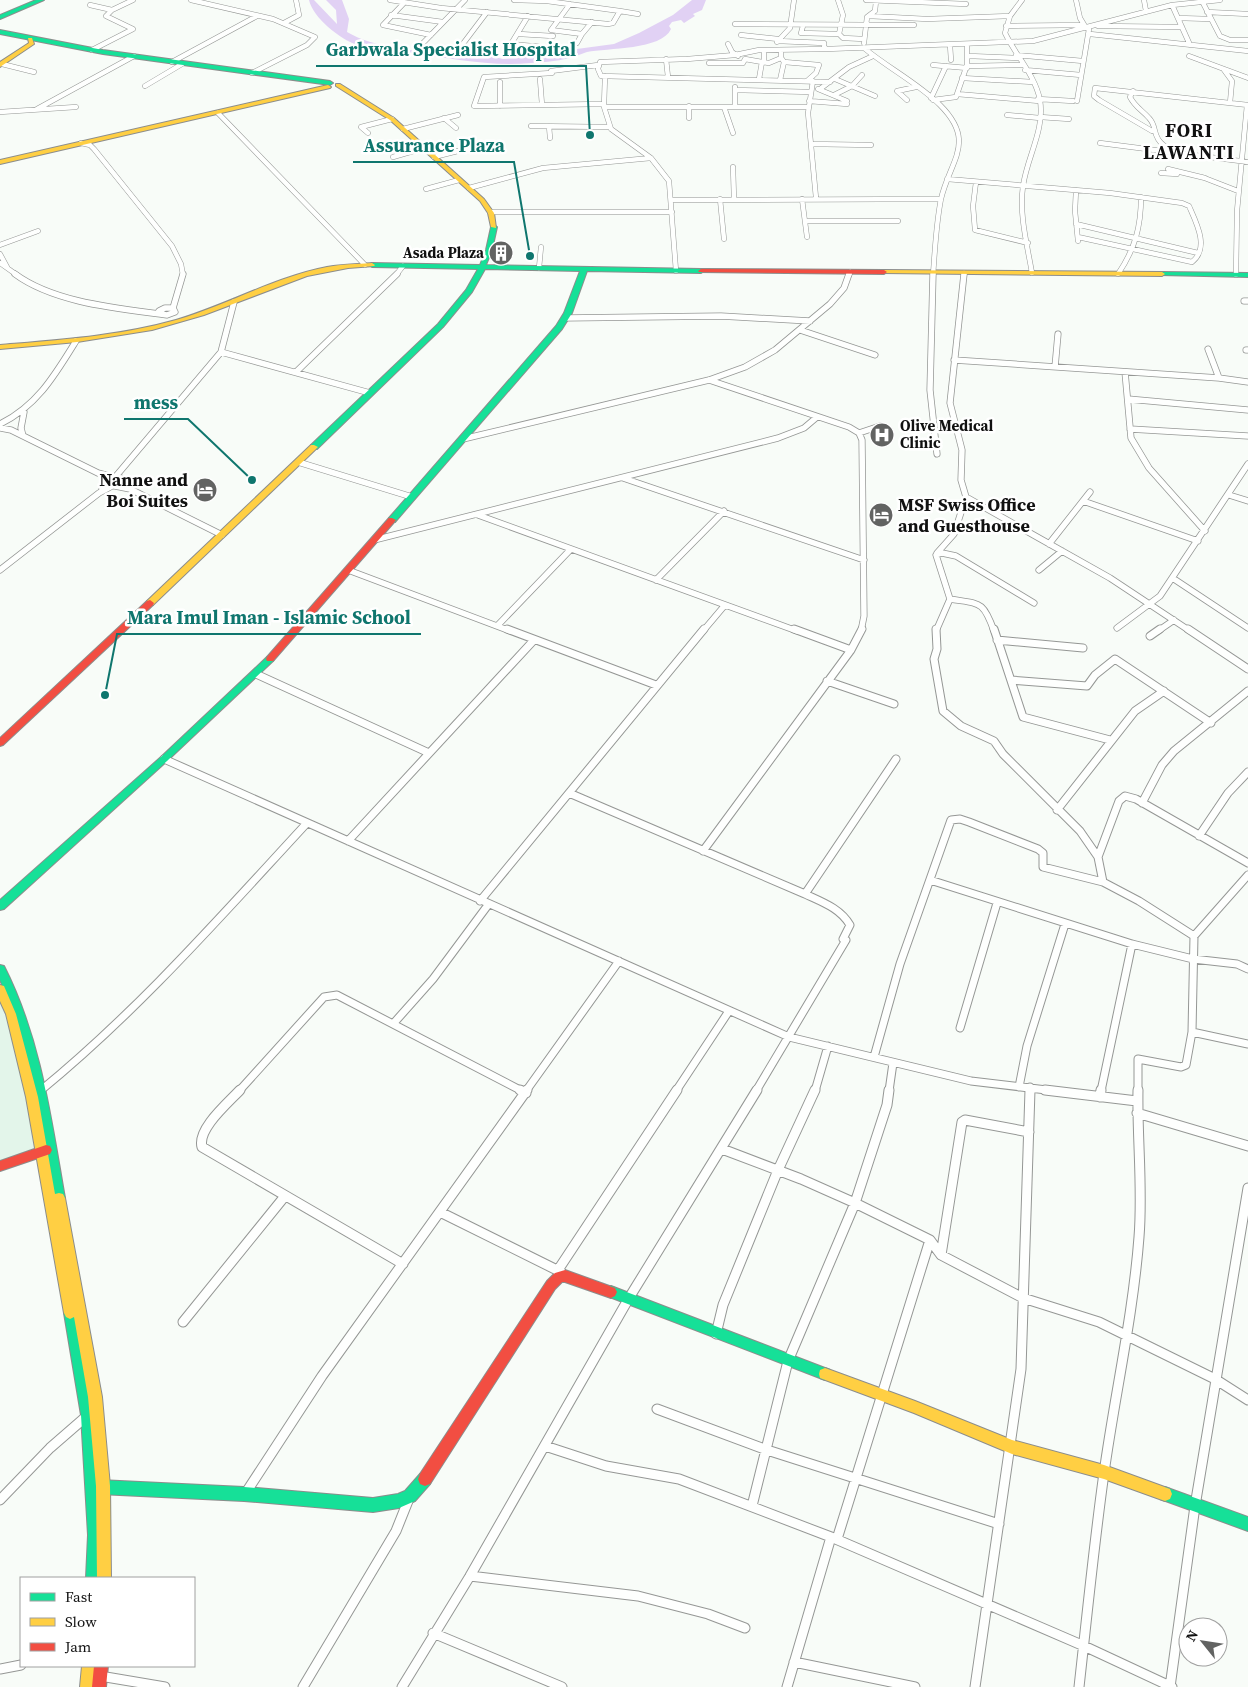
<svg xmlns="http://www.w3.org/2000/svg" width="1248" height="1687" font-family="'Source Serif 4',serif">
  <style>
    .pitch { fill: #e3f5ea }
    .water { fill: #e1d1f4 }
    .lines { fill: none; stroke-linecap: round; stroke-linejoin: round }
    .street-far3-casing { stroke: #959795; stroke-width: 5.5 }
    .street-far2-casing { stroke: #959795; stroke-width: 7 }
    .street-far1-casing { stroke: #959795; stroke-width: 9 }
    .street-casing { stroke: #959795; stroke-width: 11 }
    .fast-casing { stroke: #8c8d8c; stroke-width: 2 }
    .slow-casing { stroke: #8c8d8c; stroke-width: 2 }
    .jam-casing { stroke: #8c8d8c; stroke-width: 2 }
    .street-far3 { stroke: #fefffe; stroke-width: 4.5 }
    .street-far2 { stroke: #fefffe; stroke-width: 5.5 }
    .street-far1 { stroke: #fefffe; stroke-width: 7 }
    .street { stroke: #fefffe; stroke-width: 9 }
    .fast { fill: #16e098; fill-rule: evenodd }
    .slow { fill: #ffcf43; fill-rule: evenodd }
    .jam { fill: #f24e42; fill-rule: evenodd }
    .labels { text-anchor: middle; stroke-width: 5; stroke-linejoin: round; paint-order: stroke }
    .far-poi-label { font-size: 15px; font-weight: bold; fill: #111; stroke: #fff; text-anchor: end }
    .poi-label { font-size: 18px; font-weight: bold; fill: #111; stroke: #fff; text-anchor: end }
    .far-district-label { font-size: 19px; font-weight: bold; letter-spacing: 1px; fill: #111; stroke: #fff }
    .leader { fill: none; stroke: #0f766e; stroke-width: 2 }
    .callout-dot { fill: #0f766e; stroke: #fff; stroke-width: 2 }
    .callout-label { font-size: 19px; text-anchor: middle; font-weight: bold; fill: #0f766e; stroke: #fff; stroke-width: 5; stroke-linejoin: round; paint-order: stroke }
  </style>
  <rect width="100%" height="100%" fill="#f8fcf8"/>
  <path class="pitch" d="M0 991 26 1071 34 1149 0 1163Z"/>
  <path class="water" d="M309 0H314L337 24 336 10 326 0H342L349 19 347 32C374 48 415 50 448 55 453 55 458 58 463 57 473 57 489 55 503 59L614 44 639 33 673 15 692 0H706L702 10 693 14 695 16 684 23 681 20 672 22 669 26 671 29C662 50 607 48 587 52 583 53 580 55 576 56 562 61 545 62 531 63 490 67 450 58 410 53 393 52 374 50 357 45 340 39 313 18 309 0Z"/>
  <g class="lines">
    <defs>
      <path id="street-far3" d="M191 0 273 19 315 37 307 45 252 73
        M390 0 441 8 608 24 613 23 620 11 547 1 514 0
        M838 0 843 15 839 34 843 38 864 39
        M866 0 966 4
        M1022 0 1010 16 1005 33C1016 56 1035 75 1040 100 1045 130 1027 157 1023 186 1019 215 1027 244 1032 273
        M1076 0 1080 18 1086 28
        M1144 0 1146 11
        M1202 1 1220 36 1230 40H1248
        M404 3 383 25 431 35
        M570 4 551 30 582 34 592 22
        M90 5 112 10
        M1172 5 1190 45
        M620 11 638 14
        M1207 12 1248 14
        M391 15 443 22
        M528 16 511 44 543 47
        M869 16 927 19 1010 16
        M1178 18 1210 19
        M284 23 299 15 296 0
        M735 24 914 25
        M803 26 801 33 839 34
        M1006 26 1084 25
        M1098 26 1182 27
        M519 34 553 36
        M1090 34 1248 51
        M741 35 778 39
        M778 41 824 43V47L827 49 1033 41 1172 5 1220 0
        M777 42 790 28 794 0
        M423 43 465 0
        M577 43 582 34
        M864 43 867 17 875 11 876 1
        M728 44 732 52 738 56
        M950 45 951 60
        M864 48C888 68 918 83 940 105 977 142 950 160 941 199 936 224 935 250 933 275
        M459 49 487 12
        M827 49 759 50 735 55 687 59 600 62 598 69 601 76 830 82
        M92 50 133 29 106 16 112 10 133 0
        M764 50V61L762 62 769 63 781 58V50
        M1016 55 1083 61
        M969 56 1018 58
        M1189 56 1248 78
        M666 59 668 77
        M172 62 257 16
        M784 62 819 65 816 73 807 81
        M709 63H743L745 59 762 62 759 79
        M2 64 34 72
        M598 65 551 71 552 73 484 77 474 106 604 104
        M933 65 967 68
        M968 66 1022 65
        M1025 70 1081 75
        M1224 70 1232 81 1230 103
        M962 78 1033 82
        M540 79 542 105
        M835 79 875 96
        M780 80 784 62 782 59
        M813 81 808 113 816 198
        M500 82V106
        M145 86 182 64
        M735 87V107
        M818 89 847 101
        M820 89 849 67 873 56
        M735 90 811 92
        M1133 91 1130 97C1135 107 1142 110 1149 118 1159 128 1149 138 1171 150
        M957 94 1039 101
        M834 95 852 86 862 75
        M931 98 946 66
        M1038 99 1073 101
        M907 100 897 91 916 87
        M933 100 956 97 967 65V45
        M809 101 847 104
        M1077 101 1089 29
        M604 106 605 76
        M689 106V118
        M724 107 733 133
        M37 109 134 56
        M0 112 76 107
        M218 113 365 265
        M1007 115 1040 118
        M1040 117 1069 119
        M444 118 456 128
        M531 126 610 127
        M549 126 550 138
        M403 129 458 115
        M1152 131 1099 100 1094 96 1095 88 1248 105
        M368 133 361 127 392 119
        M81 143 90 145 94 149 172 246 181 264 183 275
        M1100 143 1248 162
        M811 144 871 145
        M393 157 424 148
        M434 157 462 150
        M733 167 734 199
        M1168 169 1205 178
        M1161 173 1177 174
        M1202 177 1238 191
        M947 179 1110 193 1182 203 1189 206C1196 222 1210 248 1192 262L1078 237
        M976 182 973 206 975 230 1028 243
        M469 188 543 168 651 158
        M426 189 459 180
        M1076 190 1075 211 1078 241
        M720 199 724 239
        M802 199 807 237
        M671 200 941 199
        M490 212H672
        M806 221H898
        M1076 224 1198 253
        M0 245 38 231
        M0 254 7 267
        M0 263 17 275
        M539 268 541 247
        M676 271 669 181 651 158 611 129 604 107H809
        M1118 274C1135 249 1141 227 1141 197
        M396 275 403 266
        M849 275 850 272
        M964 275V273
        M1236 275 1237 211 1247 105"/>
      <path id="street-far2" d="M15 274C53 302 114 308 160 314
        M933 274 930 390 937 454
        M964 274 950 403 962 450 961 480 966 497 1110 578 1190 631
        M1244 301H1248
        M165 308H173L175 312 167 315 160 314 159 311Z
        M173 308 183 274
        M565 318 721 316 810 321
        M800 330 875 355
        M1208 349 1219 378
        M1246 350H1248
        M221 352 370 393
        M954 360 1219 378 1248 382
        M1055 367 1058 334
        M296 372 397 274
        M1125 372 1131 438 1149 468 1205 531
        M709 380 849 427 859 433 862 440 864 616 861 631
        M1128 399 1248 410
        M0 424C37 406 55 375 76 341
        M0 428 11 430 98 473 113 477
        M1130 429 1248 436
        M859 433 880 426
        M23 436 21 428 24 412
        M463 439 709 380 745 367 775 350 830 304 844 288 849 274
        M298 462 412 497
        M116 476 221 352 234 302
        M623 478 864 560
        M115 486 130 489 222 535
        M102 489 109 479 121 478V484L115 486
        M1229 495 1248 501
        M1083 501 1198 541
        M478 515 797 631
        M374 540 778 438 804 428 817 417
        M1049 544 1090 492
        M937 553 954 534 966 497
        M936 555 950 599 936 631
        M936 555 942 553 956 556 1034 603
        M0 570 99 493 112 486
        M348 570 510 631
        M1039 570 1062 551
        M1174 579 1248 628
        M656 580 724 511
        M950 599C980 604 983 600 994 631
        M498 625 570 550
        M1117 628 1160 596 1248 464
        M703 631 725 605
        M1158 631 1174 620"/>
      <path id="street-far1" d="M507 629 656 685
        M794 629 851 650
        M936 629 937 649 934 659 943 711 961 726 994 741 1003 754 1080 831 1098 857 1103 882 1139 901 1194 936
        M994 629 1023 717 1110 740
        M1188 629 1248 669
        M1150 636 1160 629
        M997 640 1083 648
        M256 674 429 753
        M1011 680 1087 686 1095 675 1115 659 1211 723
        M827 681 894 704
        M164 759 789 1037 971 1081 1055 1091
        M569 793 805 894C822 902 840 908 850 925L843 939 846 940 756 1091
        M1142 803 1162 765 1174 751 1248 691
        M1057 810 1135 711 1164 691
        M1199 836 1228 793 1248 772
        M348 841 534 640
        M703 851 851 650 862 629
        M1098 857 1119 801 1125 796 1136 799 1248 863
        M930 880 1132 944 1193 959 1237 964 1248 969
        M805 894 896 759
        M480 901 704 629
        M393 1024 433 979 488 905
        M960 1028 997 903
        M1192 1032 1248 1044
        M874 1057 900 964 951 820 960 819 969 822 1038 849 1043 853V867L1103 882
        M1019 1087 1027 1046 1065 924
        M40 1091C138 1011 221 916 307 823
        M239 1091 324 997 337 995 522 1091
        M526 1091 619 961
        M676 1091 729 1011
        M815 1091 828 1046
        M889 1091 893 1063
        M1030 1091V1087
        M1101 1091 1132 944
        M1138 1091V1059L1181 1067 1186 1065 1192 1032 1194 936 1248 875"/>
      <path id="street" d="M240 1090C228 1103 197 1129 202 1147L403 1264
        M520 1090 526 1093
        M1045 1090 1137 1101
        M1100 1097 1101 1090
        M1137 1113 1248 1146
        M722 1149 801 1179 855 1203 930 1240 941 1255 1023 1298 1099 1322 1215 1379 1248 1400
        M440 1212 561 1272
        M941 1255 962 1122 965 1120 1029 1132
        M558 1270 677 1090
        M183 1322 285 1196
        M716 1334 723 1305 778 1170 815 1090
        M657 1409 767 1450 999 1524
        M545 1446 606 1466 679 1479 831 1537 1084 1646 1172 1687
        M245 1494 322 1376 527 1090
        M0 1500 50 1448 88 1415
        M752 1506 788 1361 855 1203 887 1105 889 1090
        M837 1539 930 1240
        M470 1576 638 1596 708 1614 745 1628
        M433 1633 562 1687
        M794 1662 915 1687
        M0 1669 21 1665
        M100 1676 165 1687
        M303 1687 396 1531 410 1496
        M402 1687 470 1576 629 1298 757 1090
        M787 1687 831 1537
        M975 1687 1021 1369 1030 1090
        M1079 1687C1087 1616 1094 1544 1104 1473 1115 1394 1133 1316 1139 1237 1143 1188 1137 1139 1138 1090
        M1170 1687 1195 1506 1248 1188"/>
      <path id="fast" d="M36 0H44L0 19V15Z
        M0 30 103 50 330 81 333 83 330 85 103 54 0 34Z
        M494 225 497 227 492 250 486 265 701 269 704 271 701 273 587 271 572 313 562 329 395 522H389V518L556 326 564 313 580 271 485 269 472 292 443 327 317 449H311V445L438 324 466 290 478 269 372 267 369 265 372 263 480 265 486 250 491 227Z
        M1162 272 1248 273V277L1160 275 1159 274Z
        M270 656 274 659 273 661 167 761 4 909 0 910V900L161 757 267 657Z
        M0 965 4 966C41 1039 51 1118 65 1198L63 1202 59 1203 55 1202 53 1198 33 1080 18 1023 0 980Z
        M611 1286 825 1368 830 1370 831 1374 830 1378 825 1380 607 1296 605 1292 607 1288Z
        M70 1307 74 1309 76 1313 95 1415 99 1480 244 1487 373 1498 398 1494 405 1491 420 1474 425 1472 430 1474 432 1479 430 1484 415 1501 399 1508 373 1512 244 1501 99 1494 102 1535 100 1578H86L88 1535 81 1415 64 1313 66 1309Z
        M1165 1487 1248 1517V1531L1160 1499 1158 1494 1160 1489Z"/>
      <path id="slow" d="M28 38H32L34 44 0 67V62L29 43Z
        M336 84H340L394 118 484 199 494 213 496 228 491 227 488 213 480 201 390 120 336 86Z
        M328 85 331 87 330 88 0 164V160Z
        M372 263 375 265 374 266 348 268 307 276 204 315 152 330 77 342 0 349V345C59 340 119 336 176 320 227 305 275 277 327 267 342 264 357 264 372 263Z
        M884 270 1162 272 1165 274 1162 276 882 273V271Z
        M311 445H314L318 447 153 605H147L146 603 147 601Z
        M0 985 4 986 16 1014 38 1097 55 1194 59 1193 63 1194 65 1198 102 1397 110 1486 111 1578H97L96 1486 88 1397 74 1317 70 1319 66 1317 64 1313 26 1097 6 1014 0 1001Z
        M825 1368 915 1401 1012 1440 1104 1465 1170 1489 1172 1494 1170 1499 1165 1501 1104 1479 1012 1454 914 1413 820 1378 819 1374 820 1370Z
        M82 1666H96L94 1687H80Z"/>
      <path id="jam" d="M701 269 884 270 887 272 884 274 699 272 698 271Z
        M389 518H392L396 520 273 661H267L266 659 267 657Z
        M150 600 154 603 153 605 3 745 0 746V738L147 601Z
        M46 1145 50 1146 52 1150 50 1154 0 1171V1161Z
        M565 1270 615 1288 617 1292 615 1296 611 1298 565 1282H562L555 1289 430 1484 425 1486 420 1484 418 1479 420 1474 547 1281 555 1273Z
        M94 1666H108L106 1687H92Z"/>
    </defs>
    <use href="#street-far3" class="street-far3-casing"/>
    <use href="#street-far2" class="street-far2-casing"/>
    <use href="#street-far1" class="street-far1-casing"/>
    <use href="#street" class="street-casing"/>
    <use href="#fast" class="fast-casing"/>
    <use href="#slow" class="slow-casing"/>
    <use href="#jam" class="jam-casing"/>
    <use href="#street-far3" class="street-far3"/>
    <use href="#street-far2" class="street-far2"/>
    <use href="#street-far1" class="street-far1"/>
    <use href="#street" class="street"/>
    <use href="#fast" class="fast"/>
    <use href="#slow" class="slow"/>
    <use href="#jam" class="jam"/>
  </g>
  <defs>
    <symbol id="building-disc" viewBox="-11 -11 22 22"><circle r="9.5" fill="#626362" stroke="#fff"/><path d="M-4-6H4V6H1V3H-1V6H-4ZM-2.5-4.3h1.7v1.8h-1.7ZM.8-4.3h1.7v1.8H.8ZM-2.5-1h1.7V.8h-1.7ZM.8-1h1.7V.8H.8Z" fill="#fff"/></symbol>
    <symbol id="hospital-disc" viewBox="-11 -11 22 22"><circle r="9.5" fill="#626362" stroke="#fff"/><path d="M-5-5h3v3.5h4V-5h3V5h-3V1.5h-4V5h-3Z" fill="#fff"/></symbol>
    <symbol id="hotel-disc" viewBox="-11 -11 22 22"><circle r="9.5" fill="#626362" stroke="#fff"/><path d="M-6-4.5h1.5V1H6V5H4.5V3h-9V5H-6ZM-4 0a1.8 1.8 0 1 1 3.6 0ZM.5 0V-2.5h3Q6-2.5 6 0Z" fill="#fff"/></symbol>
  </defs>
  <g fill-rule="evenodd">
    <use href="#building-disc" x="487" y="239" width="28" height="28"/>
    <use href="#hospital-disc" x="868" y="421" width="28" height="28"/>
    <use href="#hotel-disc" x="191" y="476" width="28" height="28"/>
    <use href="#hotel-disc" x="867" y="501" width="28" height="28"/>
  </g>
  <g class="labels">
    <g class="far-poi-label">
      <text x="484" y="258">Asada Plaza</text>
      <text x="900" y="431" text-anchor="start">Olive Medical<tspan x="900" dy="17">Clinic</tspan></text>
    </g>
    <g class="poi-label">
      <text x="188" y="486">Nanne and<tspan x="188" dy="21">Boi Suites</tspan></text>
      <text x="898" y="511" text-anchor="start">MSF Swiss Office<tspan x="898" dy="21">and Guesthouse</tspan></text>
    </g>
    <g class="far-district-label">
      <text x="1189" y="137">FORI<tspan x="1189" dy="22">LAWANTI</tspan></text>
    </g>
  </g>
  <path class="leader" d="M590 135L586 66H316M530 256L514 162H353M252 480L188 419H124M105 695L117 634H421"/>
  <g class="callout-dot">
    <circle cx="590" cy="135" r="5"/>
    <circle cx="530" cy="256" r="5"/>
    <circle cx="252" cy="480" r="5"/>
    <circle cx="105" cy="695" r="5"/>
  </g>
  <g class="callout-label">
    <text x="451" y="56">Garbwala Specialist Hospital</text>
    <text x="434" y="152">Assurance Plaza</text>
    <text x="156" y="409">mess</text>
    <text x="269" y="624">Mara Imul Iman - Islamic School</text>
  </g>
  <rect x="20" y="1577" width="175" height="90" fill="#ffffff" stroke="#a0a0a0"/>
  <rect x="30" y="1593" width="25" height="8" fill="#16e098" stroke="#a0a0a0"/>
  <text x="65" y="1602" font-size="15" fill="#111111">Fast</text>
  <rect x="30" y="1618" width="25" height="8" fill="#ffcf43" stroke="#a0a0a0"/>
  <text x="65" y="1627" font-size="15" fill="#111111">Slow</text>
  <rect x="30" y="1643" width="25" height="8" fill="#f24e42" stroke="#a0a0a0"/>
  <text x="65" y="1652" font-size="15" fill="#111111">Jam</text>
  <g transform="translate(1203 1642) rotate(300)"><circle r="24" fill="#ffffff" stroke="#a0a0a0"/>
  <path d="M0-4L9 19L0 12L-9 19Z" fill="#626362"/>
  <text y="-8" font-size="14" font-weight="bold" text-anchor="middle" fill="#111111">N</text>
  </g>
</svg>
